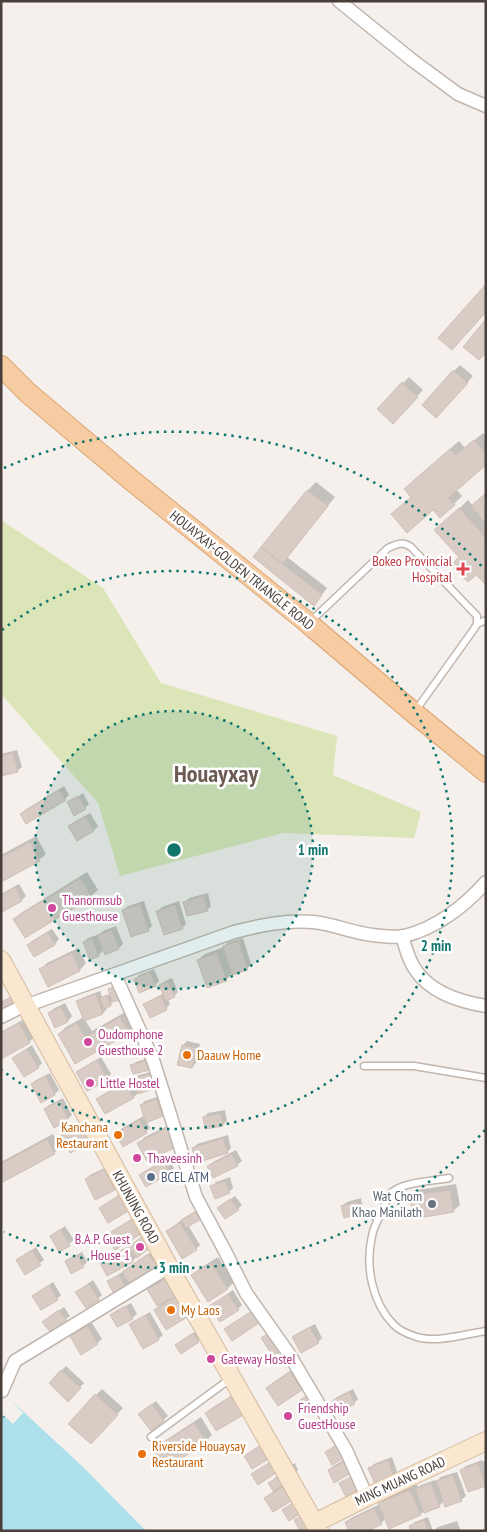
<svg xmlns="http://www.w3.org/2000/svg" width="487" height="1532" font-family="'PT Sans Narrow',sans-serif">
  <style>
    .green { fill: #dbe5b8 }
    .water { fill: #aee0ec }
    .pier { fill: #f5f0ec }
    .shadow { fill: #0003 }
    .lines { fill: none; stroke-linecap: round; stroke-linejoin: round }
    .ferry { stroke: #327b8e; stroke-width: 1; stroke-dasharray: 6 5; stroke-linecap: butt }
    .building { fill: #d8ccc5; stroke: #d0c0b5 }
    .lane-casing { stroke: #c0b6af; stroke-width: 9 }
    .street-casing { stroke: #c0b6af; stroke-width: 15 }
    .secondary-casing { stroke: #d3bba1; stroke-width: 20 }
    .primary-casing { stroke: #dba573; stroke-width: 22 }
    .lane { stroke: #fff; stroke-width: 6 }
    .street { stroke: #fff; stroke-width: 12 }
    .secondary { stroke: #fbe7cf; stroke-width: 18 }
    .primary { stroke: #f7cca2; stroke-width: 20 }
    .ring { fill: none; stroke: #0f766e; stroke-width: 2.5; stroke-dasharray: 2.5 5 }
    .health-dot { fill: #e0444e; stroke: #fff; stroke-width: 2 }
    .hotel-dot { fill: #d1479c; stroke: #fff; stroke-width: 2 }
    .food-dot { fill: #e8710a; stroke: #fff; stroke-width: 2 }
    .service-dot { fill: #5c6f8a; stroke: #fff; stroke-width: 2 }
    .worship-dot { fill: #6b7280; stroke: #fff; stroke-width: 2 }
    .labels { text-anchor: middle; stroke-width: 5; stroke-linejoin: round; paint-order: stroke }
    .health-label { font-size: 14px; fill: #be3a42; stroke: #fff; text-anchor: end }
    .street-label { font-size: 14px; fill: #493f3a; stroke: #fff }
    .hotel-label { font-size: 14px; fill: #b23c85; stroke: #fff; text-anchor: start }
    .food-label { font-size: 14px; fill: #c56008; stroke: #fff; text-anchor: start }
    .service-label { font-size: 14px; fill: #4e5e75; stroke: #fff; text-anchor: start }
    .worship-label { font-size: 14px; fill: #5b616d; stroke: #fff; text-anchor: end }
    .town-label { font-size: 24px; font-weight: bold; fill: #6b5b52; stroke: #fff }
    .centre { fill: #0f766e; stroke: #fff; stroke-width: 2.5 }
    .ring-label { font-size: 15px; text-anchor: middle; font-weight: bold; fill: #0f766e; stroke: #fff; stroke-width: 5; stroke-linejoin: round; paint-order: stroke }
  </style>
  <rect width="100%" height="100%" fill="#f5f0ec"/>
  <path class="green" d="M1 520 103 588 161 683 337 736 333 775 421 812 414 838 284 833 120 876 98 803 1 694Z"/>
  <path class="water" d="M1 1391 82 1466 146 1531H1Z"/>
  <path class="pier" d="M2 1391 23 1413 13 1424 1 1413Z"/>
  <path class="shadow" d="M460 365 473 376 443 410 454 371Z
    M409 377 423 390 393 422 378 409Z
    M483 433 486 436V464L456 489 462 496 454 504 434 508 414 480 459 441 465 448Z
    M316 482 335 497 287 557 327 588 320 597 255 557 308 490Z
    M486 494V583L461 557 445 522 468 500 473 506Z
    M17 750 22 767 17 771 1 775V754Z
    M64 786 69 795 65 799 21 814 25 810Z
    M83 793 89 804 85 808 69 803Z
    M90 813 98 826 94 830 78 839 70 826 74 822Z
    M36 836 46 854 39 860 1 880V855Z
    M87 872 98 890 91 896 14 919 21 913Z
    M19 884 26 896 22 900 2 911 1 894Z
    M208 893 211 906 207 910 185 902 189 898Z
    M144 901 152 926 148 930 123 910 128 906Z
    M179 901 186 924 182 928 158 911 162 907Z
    M116 926 123 944 119 948 106 953 104 949 99 955 90 958 84 942 88 938 97 935V937L103 931Z
    M52 929 59 939 55 944 35 956 28 945 32 941Z
    M243 938 251 964 247 969 232 973 226 980 198 960 205 954 224 947 228 942Z
    M78 948 86 963 80 970 49 985 41 970 47 963Z
    M154 969 159 981 155 985 135 980 139 975Z
    M172 978 178 992 174 996 168 999 170 1004 166 1009 145 1005 149 1001 164 993 161 985 165 981Z
    M117 985 119 999 111 1001 112 1004 106 1007 107 1009 103 1013 85 1020 92 1031 127 1011 135 1026 129 1032 75 1062 59 1034 66 1027 84 1017 78 1002 82 998 100 991 102 997 110 994 109 990Z
    M65 1003 72 1016 68 1021 56 1027 49 1013 53 1009Z
    M26 1018 36 1036 29 1042 1 1057V1032Z
    M187 1041 200 1044 196 1063 192 1067 183 1045Z
    M32 1045 42 1063 38 1067 13 1058Z
    M101 1057 111 1074 107 1079 78 1072 82 1068Z
    M151 1057 153 1064 132 1066 136 1062Z
    M154 1071 157 1084 153 1088 135 1079 139 1075Z
    M50 1073 59 1090 55 1094 41 1101 32 1084 36 1080Z
    M130 1079 138 1093 134 1097 105 1112 98 1099 102 1095Z
    M160 1096 166 1111 162 1115 146 1121 150 1128 146 1132 117 1133 121 1129 145 1115 141 1105 145 1101Z
    M63 1098 72 1115 68 1119 54 1126 45 1109 49 1105Z
    M225 1110 227 1121 223 1125 204 1117 208 1113Z
    M175 1122 147 1160 139 1143 145 1137Z
    M53 1134 60 1147 54 1153 1 1182V1162Z
    M228 1135 231 1148 227 1152 193 1148 197 1144Z
    M236 1150 242 1161 237 1165 209 1166 213 1162Z
    M168 1158 174 1168 170 1172 146 1185 141 1175 145 1171Z
    M109 1166 118 1185 114 1189 86 1179 90 1175Z
    M230 1177 233 1188 229 1192 212 1187 216 1182Z
    M456 1184 460 1205 453 1211 411 1196 418 1190Z
    M235 1196 242 1205 238 1209 223 1204Z
    M361 1198 363 1209 359 1213 342 1206 347 1202Z
    M206 1205 188 1225 200 1245 196 1249 167 1231 187 1216Z
    M65 1226 74 1240 60 1250 51 1236Z
    M130 1245 137 1256 133 1261 108 1275 101 1263 106 1259Z
    M36 1247 44 1260 25 1273 17 1260Z
    M153 1251 161 1262 126 1289 109 1281Z
    M82 1252 87 1262 83 1266 67 1262 71 1258Z
    M218 1257 234 1282 228 1288 193 1275 199 1269Z
    M171 1275 174 1295 184 1291 195 1309 155 1310 164 1301 149 1289 153 1285Z
    M93 1280 102 1295 98 1299 77 1292Z
    M53 1282 61 1295 57 1299 34 1296Z
    M233 1290 242 1305 238 1309 211 1306Z
    M131 1303 137 1314 132 1318 118 1326 112 1315 116 1311Z
    M64 1307 70 1316 51 1331 48 1318Z
    M150 1312 163 1335 158 1339 144 1347 131 1325 135 1321Z
    M92 1323 102 1339 97 1343 72 1336 76 1332Z
    M315 1324 322 1338 318 1342 294 1337 298 1333Z
    M198 1330 203 1337 181 1352 177 1345Z
    M66 1366 84 1383 68 1400 50 1383Z
    M297 1366 308 1382 302 1389 278 1404 267 1388 274 1382Z
    M102 1389 123 1408 97 1436 96 1395Z
    M353 1389 358 1399 354 1403 333 1401 337 1397Z
    M239 1391 243 1414 216 1430 206 1413 213 1407Z
    M156 1401 168 1416 151 1430 144 1410Z
    M201 1417 212 1435 206 1441 154 1450 160 1444Z
    M349 1457 355 1468 329 1470 333 1466Z
    M392 1457 397 1471 393 1476 370 1468 374 1464Z
    M486 1459V1484L469 1490 462 1470 466 1466 482 1460 483 1462Z
    M295 1463 298 1470 283 1485 301 1492 266 1498 274 1491 270 1483 282 1471Z
    M457 1472 466 1496 461 1500 444 1501 439 1506 424 1511 421 1514 386 1518 381 1523 366 1531 347 1523 351 1518 380 1504 386 1497 417 1484 418 1487 421 1485 435 1480 436 1482 441 1477Z
    M428 1517 433 1531H412L410 1526 415 1522Z
    M457 1521 461 1531H434L438 1527Z"/>
  <g class="lines">
    <path class="ferry" d="M1 1417H5"/>
  </g>
  <path class="building" d="M486 284V312L452 350 438 338Z
    M486 319V353L479 360 463 347Z
    M453 370 468 383 436 418 422 405Z
    M402 382 418 397 393 424 377 409Z
    M474 440 486 454V465L448 498 455 505 440 518 433 510 407 533 391 514 411 497 404 489 450 449 456 455Z
    M307 490 328 506 282 564 261 547Z
    M486 493V524L471 506Z
    M459 508 486 538V585L476 575 468 582 451 565 459 557 434 530Z
    M261 547 322 595 314 606 253 557Z
    M13 753 18 772 1 776V756Z
    M59 790 66 800 26 824 20 814Z
    M78 796 86 809 74 816 67 802Z
    M85 816 94 831 77 841 68 826Z
    M30 842 40 861 1 882V857Z
    M80 878 92 897 25 938 13 919Z
    M15 887 22 901 2 912 1 895Z
    M204 896 208 911 187 916 183 902Z
    M140 904 149 931 131 937 122 910Z
    M175 905 183 929 164 935 156 911Z
    M112 930 119 949 105 955 97 935Z
    M48 932 55 945 34 957 27 945Z
    M92 938 99 956 90 960 83 942Z
    M239 941 248 970 232 975 223 946Z
    M72 953 80 971 48 987 39 969Z
    M217 953 227 981 207 988 197 960Z
    M150 972 156 986 139 993 134 979Z
    M168 981 175 997 166 1001 159 985Z
    M115 986 120 1000 112 1002 108 989Z
    M96 994 103 1014 84 1021 76 1001Z
    M107 995 111 1006 104 1009 100 998Z
    M13 996 19 1007 1 1016V1002Z
    M161 996 167 1010 150 1018 143 1004Z
    M61 1007 68 1022 55 1028 48 1013Z
    M120 1017 129 1033 75 1064 58 1034 77 1023 85 1037Z
    M19 1023 30 1043 1 1059V1033Z
    M182 1045 197 1048 192 1068 177 1065Z
    M27 1049 39 1068 24 1077 12 1058Z
    M97 1060 108 1080 87 1091 76 1072Z
    M147 1061 150 1070 133 1074 130 1065Z
    M149 1074 154 1089 138 1094 134 1078Z
    M46 1076 55 1095 41 1103 31 1084Z
    M126 1083 134 1098 105 1114 96 1099Z
    M156 1099 163 1116 146 1123 140 1105Z
    M59 1101 68 1120 54 1128 44 1109Z
    M221 1114 223 1126 205 1129 203 1117Z
    M139 1120 147 1133 123 1147 115 1133Z
    M83 1121 93 1142 70 1153 60 1132Z
    M168 1127 178 1146 147 1161 137 1143Z
    M223 1138 228 1153 196 1163 192 1148Z
    M47 1139 55 1154 1 1183V1164Z
    M232 1154 238 1166 213 1178 207 1166Z
    M163 1161 170 1173 146 1187 139 1175Z
    M104 1169 115 1190 95 1200 85 1179Z
    M225 1181 230 1193 215 1199 210 1186Z
    M450 1190 454 1212 413 1219 410 1196Z
    M121 1194 130 1210 108 1223 99 1208Z
    M230 1199 239 1210 225 1219 217 1208Z
    M357 1202 360 1214 344 1218 341 1206Z
    M202 1208 206 1216 186 1228 181 1220Z
    M132 1219 141 1234 115 1250 106 1235Z
    M180 1223 197 1250 182 1259 166 1231Z
    M61 1229 70 1246 59 1252 50 1236Z
    M143 1236 151 1247 137 1258 128 1247Z
    M126 1248 133 1262 107 1276 100 1263Z
    M32 1250 41 1265 25 1275 16 1260Z
    M148 1254 158 1267 131 1286 122 1272Z
    M77 1255 84 1267 71 1274 65 1261Z
    M211 1263 228 1289 208 1302 191 1275Z
    M119 1275 127 1290 115 1296 107 1281Z
    M167 1278 177 1295 157 1306 147 1289Z
    M89 1284 99 1300 86 1308 75 1292Z
    M49 1285 58 1300 41 1310 32 1296Z
    M228 1294 239 1310 220 1322 209 1306Z
    M177 1296 189 1316 166 1330 154 1310Z
    M126 1306 133 1319 117 1327 110 1315Z
    M59 1310 67 1321 51 1333 42 1322Z
    M252 1311 259 1323 232 1341 224 1329Z
    M146 1315 159 1340 143 1349 129 1324Z
    M87 1326 98 1344 81 1355 70 1336Z
    M310 1327 319 1343 301 1353 292 1337Z
    M272 1331 284 1349 273 1356 261 1338Z
    M193 1333 199 1342 181 1354 175 1345Z
    M61 1370 81 1388 68 1402 49 1383Z
    M290 1372 302 1390 278 1406 266 1388Z
    M349 1392 355 1404 338 1413 332 1401Z
    M95 1394 118 1415 91 1444 68 1424Z
    M232 1396 243 1415 216 1431 205 1413Z
    M306 1396 313 1406 303 1413 296 1403Z
    M152 1404 164 1421 151 1431 138 1414Z
    M194 1423 207 1442 165 1469 152 1450Z
    M340 1443 347 1456 332 1465 325 1452Z
    M261 1445 270 1458 252 1469 244 1456Z
    M274 1460 280 1470 258 1485 251 1474Z
    M388 1460 394 1477 375 1484 368 1468Z
    M345 1461 351 1473 334 1483 328 1470Z
    M478 1463 486 1486 468 1492 460 1470Z
    M282 1475 287 1483 273 1491 268 1483Z
    M355 1475 363 1490 347 1499 339 1483Z
    M453 1475 462 1501 445 1507 436 1481Z
    M289 1483 298 1497 273 1512 264 1498Z
    M431 1483 440 1507 424 1513 415 1489Z
    M410 1490 421 1515 389 1529 378 1503Z
    M296 1501 303 1512 289 1521 282 1510Z
    M374 1508 382 1524 368 1531H349L345 1522Z
    M307 1514 311 1531H300L294 1520Z
    M424 1520 428 1531H411L409 1526Z"/>
  <g class="lines">
    <defs>
      <path id="lane" d="M311 621 388 548C397 544 402 541 411 547L477 616V624L474 629 416 710
        M477 624 486 620
        M364 1066H414L486 1078
        M449 1178C434 1181 400 1182 390 1194 386 1199 383 1209 380 1215 377 1222 373 1229 372 1236 365 1266 372 1303 394 1325 399 1330 408 1334 414 1336 434 1344 465 1334 486 1331
        M151 1437 230 1379"/>
      <path id="street" d="M339 1 412 60 458 94 486 106
        M402 936C406 949 409 962 417 972 433 994 461 1002 486 1006
        M115 975 153 1060 196 1197 226 1253 246 1293 289 1354 346 1450 367 1497
        M25 1006 234 932C261 925 286 920 313 922 334 924 353 933 373 935 382 936 395 938 404 936 435 929 465 906 486 882
        M1 1017 25 1005
        M2 1391 15 1361 169 1267"/>
      <path id="secondary" d="M1 960 169 1267 319 1531
        M315 1523 367 1497 486 1441"/>
      <path id="primary" d="M1 366 28 393 130 479 308 623 414 713 486 772"/>
    </defs>
    <use href="#lane" class="lane-casing"/>
    <use href="#street" class="street-casing"/>
    <use href="#secondary" class="secondary-casing"/>
    <use href="#primary" class="primary-casing"/>
    <use href="#lane" class="lane"/>
    <use href="#street" class="street"/>
    <use href="#secondary" class="secondary"/>
    <use href="#primary" class="primary"/>
  </g>
  <circle cx="174" cy="850" r="139" fill="#0f766e" fill-opacity=".12"/>
  <g class="ring">
    <circle cx="174" cy="850" r="139"/>
    <path d="M2 630A279 279 0 1 1 2 1070"/>
    <path d="M485 1130A418 418 0 0 1 4 1232M4 468A418 418 0 0 1 485 570"/>
  </g>
  <path class="health-dot" d="M460.5 561.5h5v5h5v5h-5v5h-5v-5h-5v-5h5z"/>
  <g class="hotel-dot">
    <circle cx="52" cy="908" r="5"/>
    <circle cx="88" cy="1042" r="5"/>
    <circle cx="90" cy="1083" r="5"/>
    <circle cx="137" cy="1158" r="5"/>
    <circle cx="140" cy="1247" r="5"/>
    <circle cx="211" cy="1359" r="5"/>
    <circle cx="288" cy="1416" r="5"/>
  </g>
  <g class="food-dot">
    <circle cx="187" cy="1055" r="5"/>
    <circle cx="118" cy="1135" r="5"/>
    <circle cx="171" cy="1310" r="5"/>
    <circle cx="142" cy="1454" r="5"/>
  </g>
  <circle class="service-dot" cx="151" cy="1177" r="5"/>
  <circle class="worship-dot" cx="432" cy="1204" r="5"/>
  <g class="labels">
    <g class="health-label">
      <text x="452" y="566">Bokeo Provincial<tspan x="452" dy="16">Hospital</tspan></text>
    </g>
    <g class="street-label">
      <text transform="translate(242 570) rotate(39)" y="5">HOUAYXAY-GOLDEN TRIANGLE ROAD</text>
      <text transform="translate(136 1207) rotate(61)" y="5">KHUNJING ROAD</text>
      <text transform="translate(400 1481) rotate(-25)" y="5">MING MUANG ROAD</text>
    </g>
    <g class="hotel-label">
      <text x="62" y="905">Thanormsub<tspan x="62" dy="16">Guesthouse</tspan></text>
      <text x="98" y="1039">Oudomphone<tspan x="98" dy="16">Guesthouse 2</tspan></text>
      <text x="100" y="1088">Little Hostel</text>
      <text x="147" y="1163">Thaveesinh</text>
      <text x="130" y="1244" text-anchor="end">B.A.P. Guest<tspan x="130" dy="16">House 1</tspan></text>
      <text x="221" y="1364">Gateway Hostel</text>
      <text x="298" y="1413">Friendship<tspan x="298" dy="16">GuestHouse</tspan></text>
    </g>
    <g class="food-label">
      <text x="197" y="1060">Daauw Home</text>
      <text x="108" y="1132" text-anchor="end">Kanchana<tspan x="108" dy="16">Restaurant</tspan></text>
      <text x="181" y="1315">My Laos</text>
      <text x="152" y="1451">Riverside Houaysay<tspan x="152" dy="16">Restaurant</tspan></text>
    </g>
    <g class="service-label">
      <text x="161" y="1182">BCEL ATM</text>
    </g>
    <g class="worship-label">
      <text x="422" y="1201">Wat Chom<tspan x="422" dy="16">Khao Manilath</tspan></text>
    </g>
    <g class="town-label">
      <text x="216" y="782">Houayxay</text>
    </g>
  </g>
  <circle cx="174" cy="850" r="8" class="centre"/>
  <g class="ring-label">
    <text x="313" y="855">1 min</text>
    <text x="436" y="951">2 min</text>
    <text x="174" y="1273">3 min</text>
  </g>
  <rect width="487" height="1532" fill="none" stroke="#493f3a" stroke-width="5"/>
</svg>
